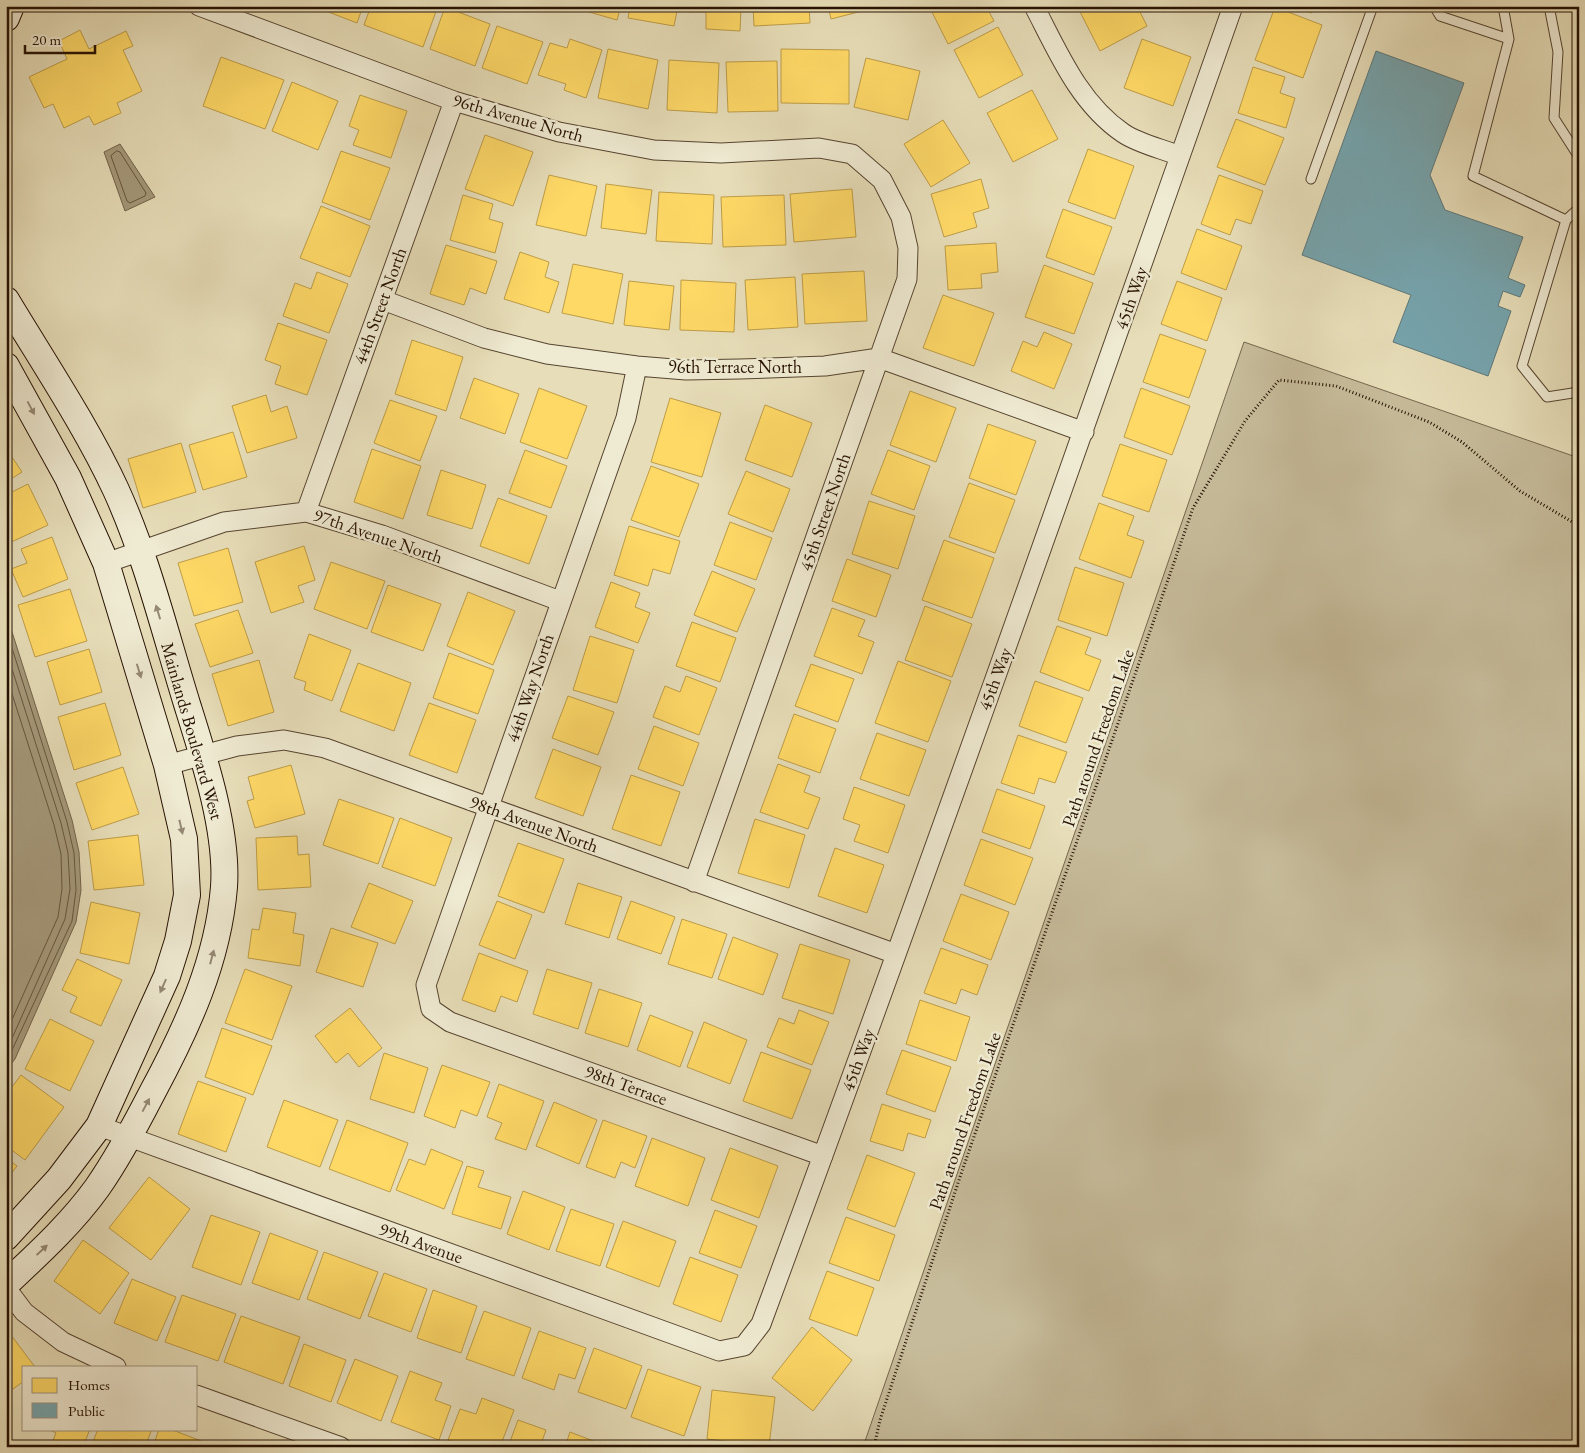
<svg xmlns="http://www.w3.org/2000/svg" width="1585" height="1453" font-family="'EB Garamond',serif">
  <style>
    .green { fill: #c6bb9a; stroke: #76664e }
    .water { fill: #a5997b; stroke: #72634b }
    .homes { fill: #ffd966; stroke: #be9d48 }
    .public { fill: #76a5af; stroke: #5e797b }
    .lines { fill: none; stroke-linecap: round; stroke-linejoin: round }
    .shore { stroke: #66563e; stroke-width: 1 }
    .lane-casing { stroke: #564530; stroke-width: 11 }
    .street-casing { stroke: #564530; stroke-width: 21 }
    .secondary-casing { stroke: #261202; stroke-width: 28 }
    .path { stroke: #261202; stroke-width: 3; stroke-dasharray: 1 2.5; stroke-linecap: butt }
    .lane { stroke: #efead2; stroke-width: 9 }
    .street { stroke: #efead2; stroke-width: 19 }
    .secondary { stroke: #efead2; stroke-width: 26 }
    .oneway { fill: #958974 }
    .labels { text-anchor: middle; stroke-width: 5; stroke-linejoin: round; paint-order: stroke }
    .street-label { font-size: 18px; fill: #261202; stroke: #efead2 }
  </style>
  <rect width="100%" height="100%" fill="#e7deb9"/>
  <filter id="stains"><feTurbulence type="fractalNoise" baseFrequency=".004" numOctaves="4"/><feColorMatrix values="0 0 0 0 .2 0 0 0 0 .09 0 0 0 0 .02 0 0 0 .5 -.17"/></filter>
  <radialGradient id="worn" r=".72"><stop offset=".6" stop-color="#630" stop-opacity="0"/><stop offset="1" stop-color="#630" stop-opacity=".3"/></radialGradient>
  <path class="green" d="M1244 342 1579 458V1447H863Z"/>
  <path class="water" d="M120 144 155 197 125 211 104 152Z
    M6 613 72 820 79 852 81 890 76 922 15 1059 6 1071Z"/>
  <path class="homes" d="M313 6H363L357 23Z
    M371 6H438L423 47 364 25Z
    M568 6H621L617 20Z
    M630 6H678L674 26 628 18Z
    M689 6H741L740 31 706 29V12H689Z
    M753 6H809L810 23 754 26Z
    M828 6H882L831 19Z
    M929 6H986L994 21 948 44Z
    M1077 6H1137L1147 26 1100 51Z
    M1290 6H1314L1312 13Z
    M445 7 490 24 475 66 430 49Z
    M1275 7 1322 25 1303 78 1255 60Z
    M497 26 543 42 527 84 482 68Z
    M998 27 1023 75 979 98 954 50Z
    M80 30 89 49 126 31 133 46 123 50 142 91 117 103 121 113 94 125 89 116 64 128 53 104 44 108 29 77 67 59 59 41Z
    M570 39 602 50 586 98 564 90 566 84 538 75 550 43 567 48Z
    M1142 39 1191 57 1173 106 1124 88Z
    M608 49 658 60 648 109 598 98Z
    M781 49 849 50V104L781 103Z
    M221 57 284 80 265 129 203 106Z
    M866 58 920 71 908 120 854 107Z
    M669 60 719 63 717 113 667 110Z
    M777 61 778 111 728 112 726 62Z
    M1253 67 1285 77 1280 93 1295 98 1286 128 1238 113Z
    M292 82 338 101 318 150 272 131Z
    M1032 90 1058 139 1013 162 987 113Z
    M360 95 407 111 391 158 353 145 359 130 349 126Z
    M1236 119 1284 138 1265 185 1217 167Z
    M943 120 970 163 931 187 904 144Z
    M485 135 533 152 513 206 465 189Z
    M1088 149 1134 166 1115 219 1068 202Z
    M341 151 390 168 370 220 322 202Z
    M549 175 597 186 586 236 536 225Z
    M1219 175 1263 191 1251 224 1236 219 1230 235 1201 224Z
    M981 179 989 208 973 213 977 227 944 237 931 194Z
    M606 184 652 190 646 234 601 228Z
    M852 189 856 237 794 242 790 194Z
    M659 192 714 195 712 244 656 241Z
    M463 195 493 204 489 219 503 223 495 253 450 240Z
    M784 195 786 245 723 247 721 197Z
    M321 206 370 226 350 277 300 258Z
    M1063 209 1112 227 1094 275 1046 257Z
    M1197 229 1242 246 1226 290 1181 273Z
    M996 243 998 272 981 274 982 288 948 290 945 246Z
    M446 245 497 261 486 294 470 288 464 305 430 294Z
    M520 252 549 262 545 277 559 282 549 313 504 299Z
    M573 264 623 274 613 324 562 313Z
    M1044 265 1093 283 1074 334 1025 317Z
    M864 271 867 321 805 324 802 274Z
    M317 272 348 284 329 333 283 316 295 283 311 289Z
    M795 277 798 327 748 330 745 280Z
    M681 280 736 283 734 332 680 330Z
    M629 281 674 286 669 330 624 325Z
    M1177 281 1222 298 1207 341 1161 324Z
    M943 295 994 313 974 366 923 348Z
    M278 323 327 340 307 395 275 384 281 366 265 360Z
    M1044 332 1072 344 1054 389 1011 371 1023 341 1037 347Z
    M1160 334 1206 350 1189 398 1143 382Z
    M412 340 463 357 446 411 395 394Z
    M474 378 519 394 505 434 460 418Z
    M539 388 587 406 567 459 520 442Z
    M1141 388 1190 406 1172 455 1124 437Z
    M910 391 956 408 936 462 890 445Z
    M266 395 271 412 287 406 297 438 247 453 232 406Z
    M670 398 721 413 702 477 651 462Z
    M390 400 437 416 420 461 374 443Z
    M765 405 812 423 792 477 745 460Z
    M988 424 1036 441 1016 495 969 478Z
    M233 432 247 477 203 490 189 445Z
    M181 443 196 492 143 508 128 459Z
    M1120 444 1167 460 1149 512 1102 496Z
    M6 448 22 472 6 482Z
    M372 449 421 466 403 519 354 502Z
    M525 450 567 466 551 508 509 493Z
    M888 450 930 466 914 510 871 494Z
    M651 466 699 484 679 537 631 520Z
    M441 470 486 485 472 529 427 515Z
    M746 471 790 489 773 532 728 514Z
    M969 483 1015 500 995 553 949 537Z
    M28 484 48 525 7 544 6 495Z
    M498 498 547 516 529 564 480 546Z
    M869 501 915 516 898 569 852 554Z
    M1099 503 1134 516 1127 535 1144 541 1131 578 1079 559Z
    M730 522 772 538 756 580 714 565Z
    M629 526 680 541 670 574 653 569 648 586 614 575Z
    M52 537 68 579 23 597 11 569 27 563 21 549Z
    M944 540 994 558 972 618 922 600Z
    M304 546 315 580 298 586 304 602 271 613 255 562Z
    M228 548 243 602 194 616 178 563Z
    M847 559 891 575 876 617 832 601Z
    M331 562 385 581 367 629 314 609Z
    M1075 567 1124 583 1107 636 1058 620Z
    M712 571 755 589 737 632 694 615Z
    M611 582 640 593 635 607 650 613 638 643 595 627Z
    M388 585 441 604 423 651 371 632Z
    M70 589 87 641 35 657 18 605Z
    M468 592 515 611 493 665 447 646Z
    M925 606 972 624 952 677 905 660Z
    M832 608 865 620 858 636 874 642 862 674 814 656Z
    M238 610 253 653 210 667 195 624Z
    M692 622 736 638 720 682 676 666Z
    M1057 626 1091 638 1085 654 1101 660 1089 691 1040 672Z
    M309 634 351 650 332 701 304 690 306 682 294 678Z
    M590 636 634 650 617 703 573 690Z
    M89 649 102 692 60 705 47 662Z
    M449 653 494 670 478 714 433 698Z
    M259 660 274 712 228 726 212 674Z
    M898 661 951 681 928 742 875 723Z
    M358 663 411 683 394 731 340 711Z
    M811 664 854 679 838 722 795 706Z
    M686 676 717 688 699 735 653 717 665 686 680 692Z
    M1035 681 1083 698 1066 743 1019 726Z
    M568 696 614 712 598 755 552 738Z
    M105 703 121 755 74 770 58 717Z
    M429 703 476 720 457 773 409 755Z
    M794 714 836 729 820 773 778 758Z
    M654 726 699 743 683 786 638 769Z
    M877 733 926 750 909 796 860 779Z
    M1018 735 1067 752 1055 783 1039 778 1034 794 1001 783Z
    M553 749 601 767 583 816 535 798Z
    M778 764 810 776 804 792 820 798 808 829 760 812Z
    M291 765 305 814 255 828 247 801 254 799 248 777Z
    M123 767 139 814 92 830 76 783Z
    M631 775 680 792 661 846 612 829Z
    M854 787 905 805 888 853 854 841 860 825 843 819Z
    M997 789 1045 806 1030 849 982 832Z
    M339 799 394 818 378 864 323 845Z
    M400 818 452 838 435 886 382 867Z
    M755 819 805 835 789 888 738 873Z
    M138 835 144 885 94 890 88 841Z
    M297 836 298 855 309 854 311 887 258 890 256 838Z
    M981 839 1033 858 1015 905 964 885Z
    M518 843 564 859 544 913 498 896Z
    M835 848 884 865 867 913 818 896Z
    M369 883 413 901 395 944 351 927Z
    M578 883 622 897 609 938 565 924Z
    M961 894 1009 912 991 960 943 941Z
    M497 901 532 915 515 959 479 945Z
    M631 901 675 917 661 954 617 939Z
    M91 902 140 913 129 964 80 953Z
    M263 908 296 913 293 933 304 935 300 966 248 958 252 929 259 930Z
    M682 919 727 934 712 978 668 964Z
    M331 928 378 943 363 987 316 972Z
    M733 937 778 954 763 995 718 979Z
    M800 944 850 960 833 1014 782 998Z
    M941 948 988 965 977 995 961 989 956 1004 924 993Z
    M479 953 528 971 517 1002 501 996 495 1012 462 1000Z
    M77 959 122 980 101 1026 70 1012 77 997 62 990Z
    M245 969 292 986 272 1040 225 1023Z
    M547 969 592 983 578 1029 533 1014Z
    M599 989 642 1003 628 1047 585 1033Z
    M920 1000 970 1017 956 1061 906 1044Z
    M350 1008 382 1048 359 1067 348 1053 336 1063 315 1036Z
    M799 1010 829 1022 812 1065 767 1047 779 1018 794 1024Z
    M650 1015 693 1032 680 1067 637 1050Z
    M50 1019 94 1041 70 1091 25 1069Z
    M704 1022 747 1040 730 1084 687 1067Z
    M222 1028 272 1046 253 1095 205 1077Z
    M902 1050 951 1067 935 1112 886 1094Z
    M761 1052 811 1070 792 1119 743 1101Z
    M384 1053 428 1068 414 1113 370 1099Z
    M442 1065 490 1082 477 1116 461 1110 455 1128 424 1116Z
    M21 1075 64 1107 25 1160 6 1146V1095Z
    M198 1081 246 1098 226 1152 178 1134Z
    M499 1084 544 1101 526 1150 495 1139 502 1123 487 1117Z
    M284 1100 338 1120 320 1167 267 1147Z
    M554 1102 597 1120 579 1164 536 1146Z
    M882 1104 931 1120 925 1138 908 1133 903 1151 870 1141Z
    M347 1120 408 1143 390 1192 329 1169Z
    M603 1120 647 1136 635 1168 621 1162 615 1178 586 1167Z
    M652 1138 705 1158 688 1206 635 1186Z
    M730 1148 778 1166 759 1218 711 1200Z
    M431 1149 463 1162 444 1209 396 1190 409 1159 425 1165Z
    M867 1155 915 1173 895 1227 847 1209Z
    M6 1158 17 1166 6 1180Z
    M467 1166 484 1171 478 1187 511 1197 501 1229 452 1214Z
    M149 1177 190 1209 151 1260 109 1228Z
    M523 1191 565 1207 549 1250 507 1234Z
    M571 1209 614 1224 600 1266 556 1251Z
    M715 1210 757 1226 741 1268 699 1253Z
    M211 1215 260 1232 241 1285 192 1267Z
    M846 1217 895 1235 879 1281 829 1263Z
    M623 1221 676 1241 659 1287 606 1267Z
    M270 1233 318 1251 299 1300 252 1283Z
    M83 1240 129 1273 100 1314 54 1281Z
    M324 1252 378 1272 360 1319 307 1299Z
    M690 1257 738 1275 721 1322 673 1304Z
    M827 1271 874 1288 857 1336 809 1319Z
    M384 1273 427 1289 411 1332 368 1316Z
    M132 1279 176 1297 157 1341 114 1323Z
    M433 1290 477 1306 461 1353 417 1338Z
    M182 1295 236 1314 218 1361 165 1342Z
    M484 1311 531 1328 514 1376 466 1359Z
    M241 1316 300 1337 283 1384 224 1362Z
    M812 1327 852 1360 813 1411 772 1378Z
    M8 1331 35 1367H24V1381L6 1394V1333Z
    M539 1331 586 1348 575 1379 559 1374 554 1390 522 1378Z
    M304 1344 346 1360 331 1402 289 1386Z
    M594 1348 642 1366 626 1409 578 1392Z
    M355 1359 398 1376 381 1421 337 1403Z
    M648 1369 701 1387 684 1436 631 1417Z
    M410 1371 442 1383 435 1400 451 1406 439 1440 391 1422Z
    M712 1390 775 1397 769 1446 707 1439Z
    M482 1398 514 1410 500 1447H467L448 1440 460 1409 476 1414Z
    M518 1420 546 1430 541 1444 549 1447H508Z
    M48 1429H90L83 1447H61L52 1443 56 1433Z
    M98 1429H152L145 1447H91Z
    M159 1429H170L209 1444 208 1447H153Z
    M570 1432 609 1447H565Z"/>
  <path class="public" d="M1376 51 1464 83 1430 175 1445 210 1523 237 1508 278 1525 285 1520 297 1503 291 1498 306 1511 311 1488 376 1393 342 1411 295 1302 255Z"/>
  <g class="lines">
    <path class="shore" d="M117 151 120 152 146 193 145 196 130 203 127 201 111 156Z
      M6 629 67 822 74 853 76 890 72 921 6 1063
      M6 650 61 823 68 853 70 889 65 919 6 1052
      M6 675 54 825 61 854 62 889 58 917 6 1033"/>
    <defs>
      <path id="lane" d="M1434 6 1440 16 1509 39
        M1503 6 1509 39 1473 176 1566 220 1579 208
        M1549 6 1558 52 1554 118 1579 157
        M1311 179 1373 6
        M1566 220 1522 366 1547 397 1579 392"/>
      <path id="street" d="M199 6 454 101 559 132 654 150 721 153 819 148 852 154 882 180 901 217 908 248 907 279 694 882
        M1034 6C1058 52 1079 103 1123 133 1139 144 1163 149 1180 156
        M383 300 484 338 547 354 637 366 686 370 740 369 825 366 879 358 1084 432
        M637 366 626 418 426 985 431 1009 450 1022 823 1156
        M306 512 454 101
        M106 563 224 522 306 512 382 535 560 601
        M167 765 237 746 284 740 325 748 896 954
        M99 1126 719 1351 744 1346 761 1324C923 886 1078 446 1233 6
        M6 1288 24 1312 63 1342 116 1367
        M196 1395 341 1447"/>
      <path id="secondary" d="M6 18 11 6
        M6 300C42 360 87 427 116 490 147 558 165 633 187 704 204 758 228 831 224 887 218 961 187 1028 152 1093 135 1126 118 1158 97 1188 71 1224 38 1254 6 1284
        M6 366 68 478 106 563 167 765 184 839 187 895 178 941 167 976 99 1126 59 1179 6 1237"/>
    </defs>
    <use href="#lane" class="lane-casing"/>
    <use href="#street" class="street-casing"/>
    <use href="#secondary" class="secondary-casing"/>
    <path class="path" d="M874 1447 880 1420 961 1174 1193 508 1245 421 1279 380 1336 386 1429 422 1462 442 1520 491 1579 526"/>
    <use href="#lane" class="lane"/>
    <use href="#street" class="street"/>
    <use href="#secondary" class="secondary"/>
  </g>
  <defs><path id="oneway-solid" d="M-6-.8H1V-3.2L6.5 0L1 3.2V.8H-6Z" transform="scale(1.25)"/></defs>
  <g class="oneway">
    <use href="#oneway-solid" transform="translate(31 408) rotate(62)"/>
    <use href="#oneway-solid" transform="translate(158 612) rotate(-107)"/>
    <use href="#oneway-solid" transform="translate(139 671) rotate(73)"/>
    <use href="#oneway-solid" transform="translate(181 827) rotate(77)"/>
    <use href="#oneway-solid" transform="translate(212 957) rotate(-75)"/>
    <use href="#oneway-solid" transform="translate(163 986) rotate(114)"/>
    <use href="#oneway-solid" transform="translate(146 1105) rotate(-62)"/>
    <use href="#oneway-solid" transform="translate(42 1250) rotate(-43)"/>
  </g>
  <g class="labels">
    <g class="street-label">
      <text transform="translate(518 118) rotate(16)" y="6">96th Avenue North</text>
      <text transform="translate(1131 298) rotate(-71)" y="6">45th Way</text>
      <text transform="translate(380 306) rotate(-70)" y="6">44th Street North</text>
      <text x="735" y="373">96th Terrace North</text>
      <text transform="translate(825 512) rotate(-71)" y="6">45th Street North</text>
      <text transform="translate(378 536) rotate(19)" y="6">97th Avenue North</text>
      <text transform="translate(995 679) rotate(-70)" y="6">45th Way</text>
      <text transform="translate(530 688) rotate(-71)" y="6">44th Way North</text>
      <text transform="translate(192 731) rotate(74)" y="6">Mainlands Boulevard West</text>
      <text transform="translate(1098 738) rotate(-71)" y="6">Path around Freedom Lake</text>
      <text transform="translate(534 824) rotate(20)" y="6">98th Avenue North</text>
      <text transform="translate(858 1060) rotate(-70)" y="6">45th Way</text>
      <text transform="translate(626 1085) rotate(20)" y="6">98th Terrace</text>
      <text transform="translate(965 1121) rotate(-71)" y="6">Path around Freedom Lake</text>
      <text transform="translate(421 1243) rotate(20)" y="6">99th Avenue</text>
    </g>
  </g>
  <rect width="1585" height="1453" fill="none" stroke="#e7deb9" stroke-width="25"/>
  <rect x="8" y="8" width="1570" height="1438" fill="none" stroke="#261202" stroke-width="2.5"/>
  <rect x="12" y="12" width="1560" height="1428" fill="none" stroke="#261202"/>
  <rect x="22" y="1366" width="175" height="65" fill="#efead2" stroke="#9f947f"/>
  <rect x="32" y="1378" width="25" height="15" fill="#ffd966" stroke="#9f947f"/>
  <text x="68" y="1390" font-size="15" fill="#261202">Homes</text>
  <rect x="32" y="1403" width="25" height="15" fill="#76a5af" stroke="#9f947f"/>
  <text x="68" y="1416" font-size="15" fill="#261202">Public</text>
  <path d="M25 45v8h70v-8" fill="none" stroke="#261202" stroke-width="2.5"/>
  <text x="32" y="45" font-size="15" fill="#261202" stroke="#efead2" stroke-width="4" paint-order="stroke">20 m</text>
  <rect width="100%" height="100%" filter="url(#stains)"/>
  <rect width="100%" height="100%" fill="url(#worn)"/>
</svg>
